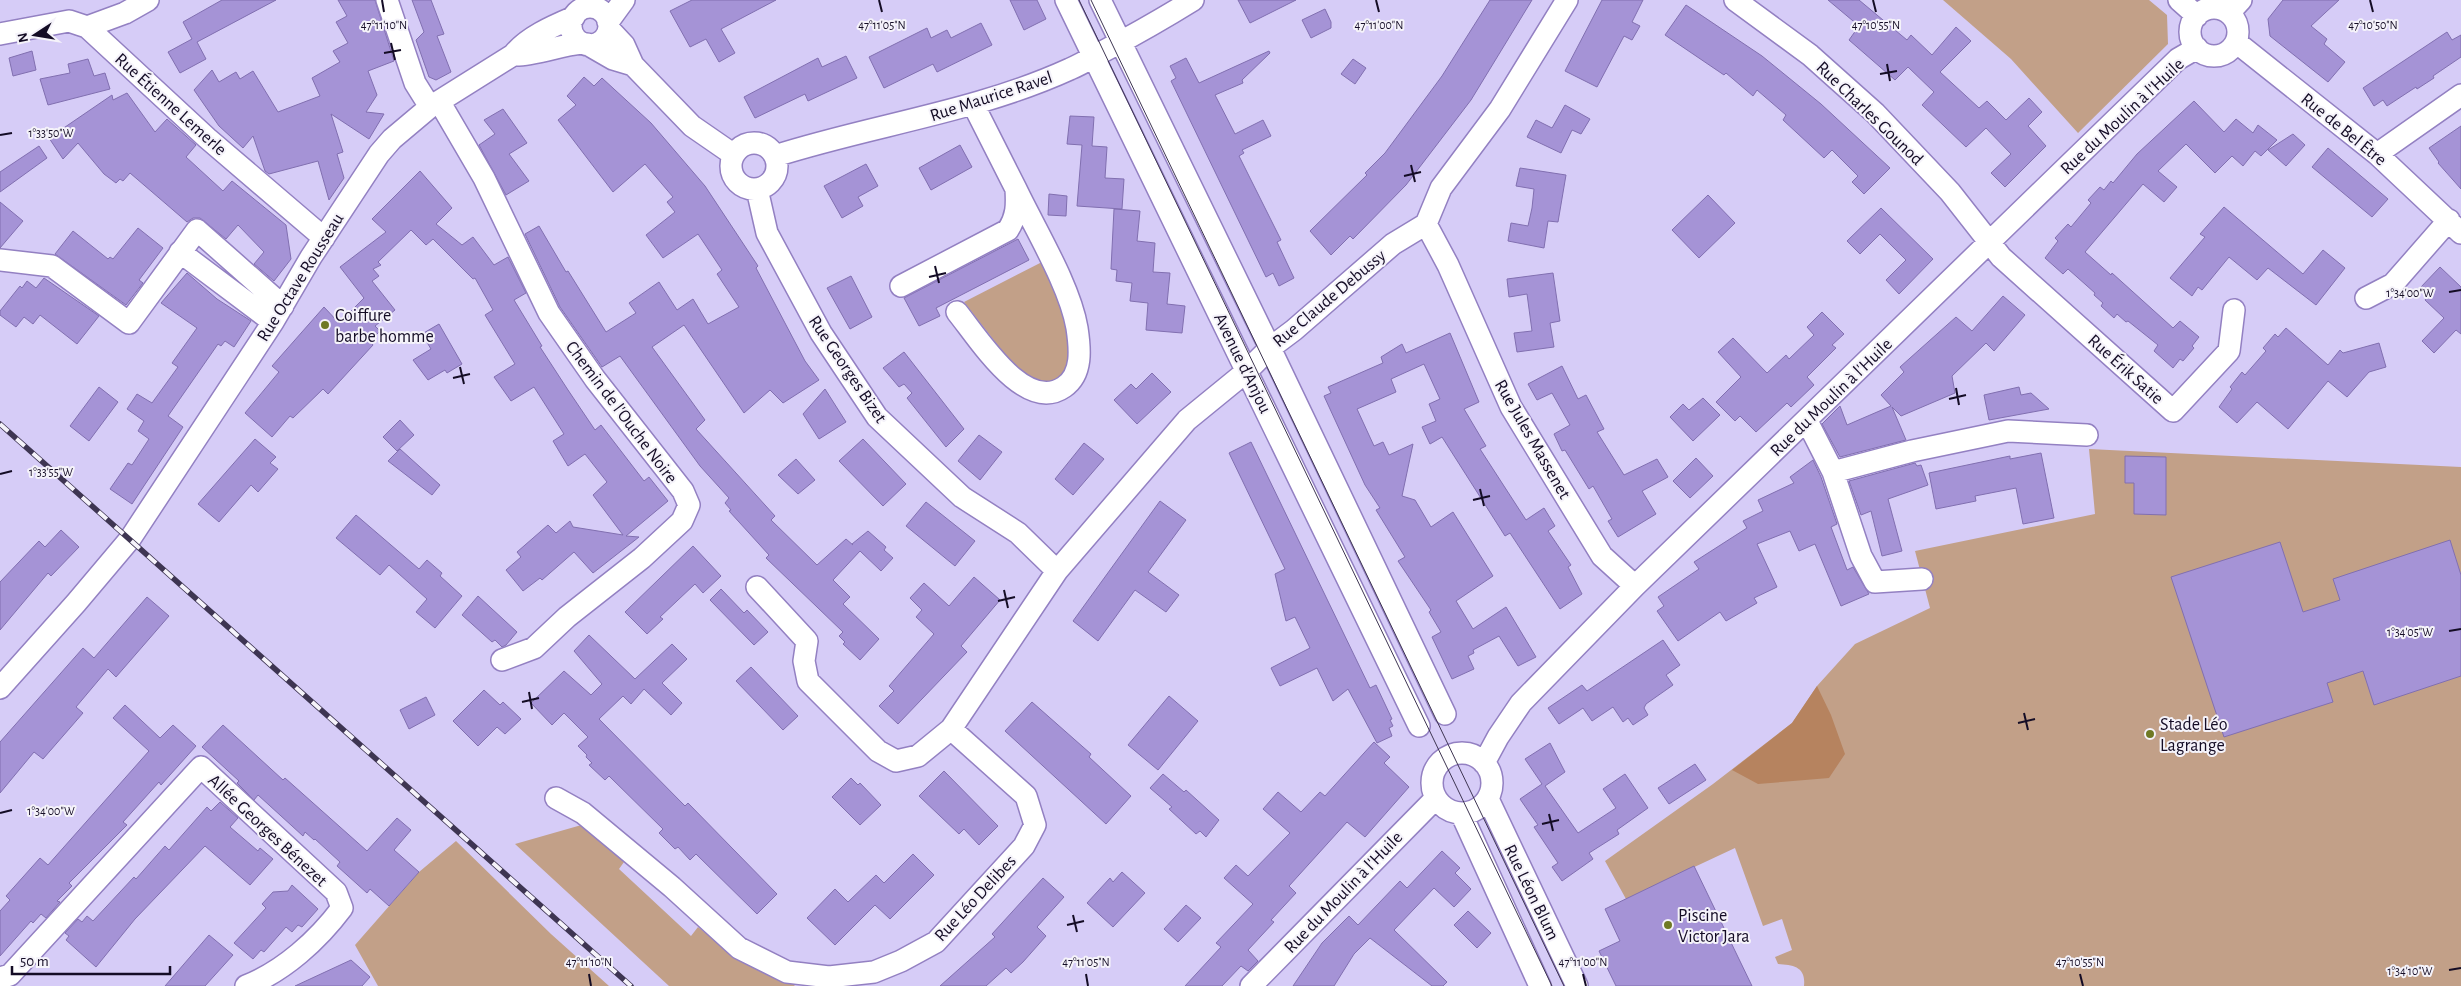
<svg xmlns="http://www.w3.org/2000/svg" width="2461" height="986" font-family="'Alegreya Sans',sans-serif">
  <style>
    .green { fill: #c2a088 }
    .forest { fill: #b6835f }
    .building { fill: #a593d6; stroke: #816fb0 }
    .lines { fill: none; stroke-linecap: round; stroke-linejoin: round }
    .minor-casing { stroke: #9380c2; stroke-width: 24 }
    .minor { stroke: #fff; stroke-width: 21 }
    .tram { stroke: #3e3552; stroke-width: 1 }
    .rail-casing { stroke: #3e3552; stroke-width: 5.5 }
    .rail { stroke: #f5f3fa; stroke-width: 4; stroke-dasharray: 11; stroke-linecap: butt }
    .ticks { fill: none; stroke: #140c25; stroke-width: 2 }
    .poi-dot { fill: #6f7924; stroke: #f5f3fa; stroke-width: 2 }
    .labels { text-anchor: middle; stroke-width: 4; stroke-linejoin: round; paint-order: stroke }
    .street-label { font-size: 18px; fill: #140c25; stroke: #f5f3fa }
    .poi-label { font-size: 18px; fill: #140c25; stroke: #f5f3fa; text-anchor: start }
    .ticks-label { font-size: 12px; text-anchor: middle; fill: #140c25; stroke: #f5f3fa; stroke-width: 4; stroke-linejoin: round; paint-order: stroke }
  </style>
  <rect width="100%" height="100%" fill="#d6ccf7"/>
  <path class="green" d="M1943 0H2149L2167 15 2168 44 2078 133 2011 59Z
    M1044 261 1065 306 1071 369 1052 386 1036 384 1010 361 964 302Z
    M2089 449 2461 467V986H1804C1806 967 1794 965 1778 964L1775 957 1792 950 1782 919 1763 926 1735 848 1626 899 1605 861 1713 784 1792 723 1817 686 1855 644 1930 608 1915 551 2095 514Z
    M585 824 624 862 619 869 691 936 698 927 733 954 798 982 794 986H669L515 844Z
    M456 841 551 934 609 986H378L355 945 419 872Z"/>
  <path class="forest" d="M1817 686 1831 715 1845 754 1829 778 1758 784 1732 770 1792 723Z"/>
  <path class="building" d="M222 0H276L197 42 206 59 180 73 168 52 192 39 183 22Z
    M338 0H375L394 61 368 71 377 95 366 112 384 114 369 139 331 114 343 152 337 154 344 178 329 200 318 161 269 174 265 171 253 136 243 148 219 126 194 90 212 70 219 82 236 72 240 79 253 71 278 112 320 96 312 78 340 62 333 51 348 43 336 22 347 16Z
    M412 0H431L444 34 437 36 451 72 436 80 429 77 416 40 424 32Z
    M692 0H776L721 29 735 53 719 62 706 39 690 47 670 11Z
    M1010 0H1037L1046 19 1024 30Z
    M1238 0H1296L1250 23Z
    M1490 0H1532L1471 100 1406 185 1353 239 1350 236 1331 255 1310 231 1367 175 1365 173 1385 153 1442 76Z
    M1602 0H1643L1632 22 1640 26 1632 40 1624 36 1597 87 1565 71Z
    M1828 0H1859L1907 40 1911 35 1932 55 1956 27 1971 41 1940 72 1979 108 1987 101 2006 120 2029 98 2042 112 2028 126 2046 146 2005 187 1991 173 2011 154 1986 128 1966 147 1922 105 1934 92 1908 67 1895 80 1849 40 1859 26Z
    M2283 0H2339L2311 26 2327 39 2324 44 2345 62 2328 82 2270 36 2268 19Z
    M1686 5 1762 56 1821 104 1890 168 1864 194 1852 182 1858 176 1832 150 1824 158 1783 120 1786 115 1757 90 1753 96 1726 73 1724 75 1665 35Z
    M1325 9 1331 22V28L1311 38 1302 20Z
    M981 23 992 45 937 72 933 64 884 88 869 57 927 28 931 38 947 30 951 38Z
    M2447 32 2452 40 2461 35V57L2433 76 2434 78 2417 89 2416 87 2387 106 2383 100 2374 106 2363 88Z
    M32 51 36 70 13 76 9 58Z
    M1269 51 1270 53 1242 80 1243 83 1215 95 1235 134 1263 120 1271 136 1242 150 1244 153 1239 156 1281 240 1277 242 1294 278 1279 286 1273 273 1266 277 1171 81 1176 78 1170 66 1186 58 1199 83Z
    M846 56 857 78 808 101 805 94 755 118 744 97 818 58 822 67Z
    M88 59 94 76 105 73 110 89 48 105 40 79 70 73 68 64Z
    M1353 59 1366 68 1355 84 1341 74Z
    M584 77 594 86 602 78 651 123 705 186 758 266 756 268 805 361 819 380 783 403 770 390 744 413 684 325 652 347 705 420 696 429 775 516 771 520 817 565 846 539 853 545 852 544 868 531 886 547 884 550 893 558 881 571 860 551 833 580 850 597 843 604 879 639 860 660 843 644 845 642 839 636 843 632 766 558 769 555 729 511 731 510 725 503 729 498 700 466 620 356 602 367 560 307 525 234 539 226 566 272 568 271 606 332 636 313 629 303 659 282 677 310 693 299 708 324 739 307 717 274 722 270 698 234 663 258 646 235 675 212 667 202 673 197 645 164 613 192 558 120 576 105 567 96Z
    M127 93 155 132 167 119 196 145 186 157 223 191 232 181 286 225 291 259 274 281 254 264 264 252 238 225 226 239 200 218H193L187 222 130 173 123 181 120 179 116 183 104 174 78 143 63 159 49 138 112 95 113 100Z
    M2194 101 2224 132 2236 119 2253 133 2258 125 2277 140 2261 156 2255 151 2243 166 2232 156 2215 173 2186 144 2158 171 2177 187 2164 202 2143 184 2085 252 2111 275 2112 273 2173 328 2180 321 2199 337 2192 346 2194 348 2183 361 2180 359 2173 368 2154 351 2158 345 2128 321 2126 322 2117 314 2114 318 2101 306 2103 303 2094 295 2095 293 2068 269 2063 274 2045 258 2058 241 2055 238 2068 224 2071 227 2091 203 2088 200 2100 187 2104 190 2111 181 2113 183 2137 154Z
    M1565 105 1590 119 1581 134 1572 130 1561 153 1527 137 1536 120 1552 128Z
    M503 109 527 143 509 154 529 181 506 195 479 145 495 134 484 120Z
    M1070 116 1094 117 1092 146 1107 147 1105 178 1124 179 1122 209 1077 206 1082 145 1067 144Z
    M2461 126V189L2438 163 2439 162 2429 148Z
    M2293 134 2305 145 2286 166 2268 150Z
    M960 145 972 167 931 190 919 168Z
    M39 146 47 158 0 192V172Z
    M2328 148 2388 199 2372 217 2312 167Z
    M866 164 878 186 858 197 863 206 842 218 824 186Z
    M1520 168 1566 175 1558 222 1548 221 1544 248 1508 241 1511 223 1528 226 1532 208 1534 189 1516 186Z
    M420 171 452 208 436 224 462 245 473 237 494 265 508 257 526 293 514 300 542 346 540 347 568 390 595 430 601 425 644 481 649 477 668 501 626 536 639 537 593 573 574 552 542 580 540 578 523 591 506 570 521 557 517 552 548 525 556 533 570 521 573 527 623 535 593 495 607 482 585 454 568 466 553 441 564 434 534 387 511 401 494 377 515 364 485 315 493 310 475 278 473 279 433 239 426 245 411 230 378 262 381 265 373 269 379 276 372 281 395 310 375 326 380 331 370 341 373 345 328 394 323 389 293 418 290 416 272 437 245 413 279 372 272 366 324 307 339 323 364 298 340 267 386 232 372 219Z
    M1049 194 1067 196 1066 216 1048 215Z
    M1708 195 1735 223 1699 258 1672 230Z
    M0 202 23 221 0 248Z
    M2224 207 2303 274 2323 250 2345 268 2316 305 2268 268 2257 280 2229 257 2202 290 2198 287 2192 296 2170 278 2205 237 2200 234Z
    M1881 208 1933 259 1899 294 1886 280 1906 260 1880 234 1860 254 1847 241Z
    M1114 209 1140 211 1137 241 1155 243 1153 272 1170 273 1167 304 1185 306 1182 333 1146 330 1148 303 1130 301 1132 283 1116 281 1117 270 1111 269Z
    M138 228 163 248 139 280 143 283 126 305 55 254 73 231 108 259 110 257 113 259Z
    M1018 239 1029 260 936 308 940 316 919 326 904 298Z
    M2440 267 2461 287V334L2456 330 2434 353 2422 341 2444 318 2425 300 2428 296 2420 288Z
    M187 273 217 299 251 321 234 347 225 341 221 346 218 344 168 416 183 427 132 504 110 489 128 463 132 465 149 439 138 431 144 421 127 409 137 394 152 403 178 367 172 363 197 328 161 303Z
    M1553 273 1560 321 1550 323 1554 347 1517 352 1514 333 1532 331 1527 294 1509 297 1507 279Z
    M851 276 872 317 850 329 827 288Z
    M44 278 99 316 77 344 40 315 33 324 24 317 16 327 0 315V311L20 286 22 288 27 281 36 288Z
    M2003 296 2025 315 1994 351 1986 343 1952 376 1955 393 1901 416 1892 407 1906 440 1840 457 1822 424 1840 406 1847 425 1891 406 1881 395 1904 372 1900 367 1956 317 1972 331Z
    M1822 312 1844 334 1832 345 1836 348 1807 377 1814 385 1791 407 1787 403 1756 432 1740 416 1735 421 1716 402 1741 377 1718 352 1733 338 1767 373 1786 355 1789 359 1814 335 1807 327Z
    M439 324 462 364 447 373 445 370 428 380 413 360 431 349 422 334Z
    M2286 328 2328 365 2340 350 2343 353 2379 343 2386 367 2369 372 2347 397 2328 381 2288 429 2257 402 2237 423 2219 407 2232 389 2230 387 2242 372 2245 375 2266 351 2263 348 2275 334 2278 337Z
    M1450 333 1479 402 1464 409 1486 446 1480 449 1526 520 1544 508 1555 526 1548 531 1571 565 1568 567 1582 594 1560 609 1510 533 1505 536 1442 437 1430 444 1422 427 1436 421 1429 404 1440 399 1424 364 1391 379 1396 392 1357 409 1374 446 1383 442 1389 455 1413 444 1402 496 1415 500 1431 527 1453 512 1493 576 1456 601 1473 629 1506 607 1536 657 1518 666 1499 636 1473 650 1474 653 1468 656 1474 669 1452 679 1432 637 1441 632 1429 612 1431 610 1398 561 1405 557 1376 510 1380 508 1365 485 1324 396 1331 393 1328 387 1383 363 1381 357 1402 344 1406 353Z
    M904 352 964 429 946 447 907 398 912 393 904 384 899 387 883 368Z
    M1562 366 1578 399 1586 395 1604 429 1597 432 1624 475 1657 459 1668 477 1642 491 1656 514 1618 537 1608 521 1612 519 1593 486 1589 489 1565 450 1562 451 1554 434 1570 425 1552 393 1537 400 1528 384Z
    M1152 373 1171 392 1137 424 1114 400 1131 384 1136 389Z
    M99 387 118 402 89 441 70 426Z
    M2019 387 2021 395 2031 393 2049 409 1989 420 1984 395Z
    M825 389 846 422 819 439 803 414Z
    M1703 398 1720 415 1693 441 1670 417 1683 404 1689 410Z
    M400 420 414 435 397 451 383 437Z
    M979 435 1002 452 980 480 958 461Z
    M255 439 276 457 270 463 278 469 258 492 251 485 219 522 198 504Z
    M863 439 906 484 883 506 839 461Z
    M1251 442 1370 688 1376 685 1392 719 1390 720 1393 726 1389 728 1392 736 1377 743 1348 689 1333 701 1317 668 1280 686 1271 668 1310 648 1295 617 1286 621 1275 574 1285 569 1229 453Z
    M1084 443 1104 459 1073 495 1055 479Z
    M400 449 440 485 432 495 388 461Z
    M2041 453 2054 518 2023 524 2016 488 1975 496 1976 501 1936 509 1929 473 2010 456V459Z
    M2125 456 2166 457V515L2134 514V483H2125Z
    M1696 458 1713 476 1690 498 1673 481Z
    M796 459 815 480 798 494 778 475Z
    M1813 460 1821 477 1837 524 1831 527 1847 570 1853 567 1869 594 1841 606 1815 544 1799 551 1790 531 1757 544 1777 587 1754 598 1757 603 1726 621 1720 612 1678 641 1657 611 1664 606 1658 597 1699 569 1694 562 1747 528 1743 521 1763 511 1758 500 1794 483 1790 477Z
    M1915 463 1917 466 1921 465 1928 485 1888 499 1902 551 1882 556 1871 511 1861 515 1849 481Z
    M1160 501 1186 520 1148 572 1179 595 1166 612 1135 590 1098 641 1073 621Z
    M926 502 975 541 955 566 906 526Z
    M356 515 419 569 427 560 442 573 440 576 462 596 435 628 416 612 427 599 389 565 380 575 336 538Z
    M61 530 79 547 51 576 48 573 0 630V582L39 541 45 547Z
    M2450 540 2461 575V676L2374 705 2363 671 2327 683 2333 702 2224 737 2171 577 2280 542 2303 612 2340 600 2333 579Z
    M693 546 721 576 703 593 695 584 660 617 663 619 647 634 625 612Z
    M974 577 1000 600 961 646 967 652 898 724 879 706 894 691 889 686 934 634 916 617 922 610 910 598 924 583 949 606Z
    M721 589 744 613 747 610 768 632 754 645 710 600Z
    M478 596 517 632 506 645 502 647 495 640 492 642 462 615Z
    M147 597 169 616 116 677 108 669 76 707 83 713 43 759 34 752 0 793V742L83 648 94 658Z
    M589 635 635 679 672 644 687 659 662 683 682 703 671 715 644 689 631 704 623 696 599 719 685 806 688 803 777 894 757 914 696 854 690 860 678 847 675 849 659 833 663 829 609 776 605 780 589 765 592 763 586 757 587 755 578 746 588 737 564 713 552 725 531 703 564 671 591 695 602 684 574 651Z
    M1663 640 1680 665 1666 675 1673 685 1646 704 1644 708 1648 715 1633 725 1628 718 1623 722 1613 707 1592 721 1583 708 1559 724 1548 708 1582 685 1587 691Z
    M751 667 798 716 783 730 736 681Z
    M484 690 500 705 503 702 521 719 505 734 497 727 478 746 453 721Z
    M1169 696 1198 721 1158 770 1128 745Z
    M426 697 435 715 409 729 400 710Z
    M1032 702 1091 754 1089 757 1131 796 1106 824 1005 731Z
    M125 705 160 738 173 725 196 746 161 785 159 782 123 822 127 825 69 883 72 886 57 901 60 902 46 918 41 914 33 923 31 921 0 956V911L10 900 6 896 40 858 48 865 149 751 113 718Z
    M223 725 283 780 285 778 367 851 397 818 411 830 394 850 419 872 389 906 370 889 367 893 337 866 340 862 315 839 314 840 305 832 303 836 258 795 254 800 237 783 239 781 202 747Z
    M1374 742 1390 757 1384 763 1409 787 1365 837 1347 822 1289 886 1296 893 1271 920 1274 922 1248 950 1258 961 1248 971 1241 966 1222 986H1185L1221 947 1216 943 1253 904 1224 878 1236 865 1248 876 1290 833 1263 809 1278 792 1301 812 1320 792 1325 796Z
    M1550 743 1565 772 1545 786 1578 833 1616 808 1603 789 1625 774 1648 808 1617 830 1619 834 1589 853 1593 859 1562 881 1552 867 1558 863 1534 827 1538 825 1520 799 1542 784 1525 759Z
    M1695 764 1706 780 1669 804 1658 788Z
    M944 771 998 826 979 845 964 829 959 834 919 796Z
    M1163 774 1184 792 1186 790 1219 820 1206 837 1200 831 1196 834 1169 809 1172 807 1150 788Z
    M851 778 858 785 860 783 881 805 860 825 832 797Z
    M220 802 238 818 230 827 258 851 260 848 273 859 250 885 205 846 135 919 96 967 66 940 69 936 65 933 78 919 82 922 87 916 93 921 134 877 136 879 165 846 169 850 207 807 211 811Z
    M1442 851 1460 868 1455 873 1471 889 1454 907 1434 888 1394 930 1447 982 1443 986H1432L1370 938 1354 954 1334 986H1293L1322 943 1349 916 1358 925 1400 881 1407 888Z
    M913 854 934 875 890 919 875 905 835 945 807 918 835 889 848 902 876 875 884 883Z
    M1694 866 1752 986H1616L1599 951 1620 941 1605 909Z
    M1122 872 1145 893 1113 927 1087 903 1110 878 1113 882Z
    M1043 878 1064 897 1037 927 1046 936 1023 962 1011 973 1006 968 986 986H940L995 937 992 934Z
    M292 885 318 909 302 927 298 925 292 932 286 927 264 952 261 950 253 959 234 943 266 908 262 904 273 892 288 891Z
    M1186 905 1201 918 1178 942 1164 929Z
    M1468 911 1491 933 1477 948 1454 925Z
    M209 935 233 955 205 986H165Z
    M351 960 370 977 362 986H295Z"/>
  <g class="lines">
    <defs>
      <path id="minor" d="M387 0 415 83 430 107
        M1066 0 1419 726
        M1100 0 1270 348 1445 714
        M1735 0 1810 55 1875 113 1950 192 2001 257 2173 411 2229 351 2234 310
        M2179 0 2197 16
        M571 26a19 19 0 1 1 38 0a19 19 0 1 1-38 0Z
        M2190 32a24 24 0 1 1 48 0a24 24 0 1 1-48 0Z
        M2229 13 2241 0
        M608 22 624 0
        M87 27 125 13 148 0
        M609 29 624 45 633 65 692 126 734 155
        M0 34 69 21 87 27 207 138 324 238
        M2236 42 2377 154 2461 233
        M587 44 613 59 633 65
        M516 55C536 55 560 45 582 43
        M439 101 484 178 549 313 595 379 683 491 689 505 682 521 642 558 567 617 534 648 502 660
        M731 166a23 23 0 1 1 46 0a23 23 0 1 1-46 0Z
        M2377 154 2461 95
        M775 156C872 125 976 112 1070 69 1082 64 1093 57 1104 51 1134 35 1164 18 1193 0
        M757 189 767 233 821 333 877 417 962 497 1018 533 1057 571
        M1426 224 1448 265 1511 407 1602 556 1635 586
        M180 252 273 322
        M0 260 52 266 129 323 197 230 283 306
        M901 286 1008 230C1017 216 1017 205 1016 189L973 104
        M2366 298 2393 284 2449 220
        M957 312C979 339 1025 414 1064 387 1083 374 1080 348 1077 328 1070 286 1035 229 1016 189
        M1807 421 1833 472 1912 451 2008 431 2087 435
        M1833 472 1861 556 1875 582 1922 579
        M757 587 807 641 804 661 808 681 878 751 896 761 918 756 951 729
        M0 688 76 603 130 539 273 322 311 257 379 154 392 139 430 107 513 55C527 37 553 26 574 17
        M1432 783a30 30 0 1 1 60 0a30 30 0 1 1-60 0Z
        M1484 763 1498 737 1521 703 1635 586 2178 59 2197 48
        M556 798 583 813 672 887 739 948 787 972 829 977 874 972 901 961 936 942 1024 846 1035 825 1026 796 951 729 1057 571 1187 420 1247 371 1270 348 1294 330 1393 244 1426 224 1441 188 1500 109 1567 0
        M1488 799 1577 986
        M1461 813 1540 986
        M0 978 10 975 201 767 336 892 342 908C318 940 284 971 246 986
        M1251 986 1436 798"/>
    </defs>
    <use href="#minor" class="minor-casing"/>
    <use href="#minor" class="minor"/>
    <path class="tram" d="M1079 0 1552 986
      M1091 0 1564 986"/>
    <defs>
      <path id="rail" d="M0 424 631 986"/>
    </defs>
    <use href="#rail" class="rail-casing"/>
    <use href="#rail" class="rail"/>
  </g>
  <path class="ticks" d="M382 0 384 12M879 0 882 12M1376 0 1379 12M1873 0 1876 12M2370 0 2373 12M391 43 395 60M384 53 401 50M1887 64 1890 81M1880 74 1897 71M0 135 12 133M1411 165 1415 182M1404 176 1421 172M935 266 939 283M929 277 946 273M2449 292 2461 290M460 367 464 384M453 378 470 374M1956 388 1959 405M1949 399 1966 395M0 474 12 471M1480 489 1484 506M1473 500 1490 496M1004 590 1008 608M998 601 1015 597M2449 631 2461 629M529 692 532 709M522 702 539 698M2024 713 2028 730M2018 723 2035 719M0 813 12 810M1549 814 1553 831M1542 824 1559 820M1073 915 1077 932M1067 925 1084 921M2449 970 2461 968M589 974 591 986M1086 974 1088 986M1583 974 1586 986M2080 974 2083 986"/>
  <g class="poi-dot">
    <circle cx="325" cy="325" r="5"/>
    <circle cx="2150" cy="734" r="5"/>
    <circle cx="1668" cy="925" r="5"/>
  </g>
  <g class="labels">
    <g class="street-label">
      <text transform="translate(991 96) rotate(-18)" y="6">Rue Maurice Ravel</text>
      <text transform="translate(171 104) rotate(42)" y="6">Rue Étienne Lemerle</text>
      <text transform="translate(1870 113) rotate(44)" y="6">Rue Charles Gounod</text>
      <text transform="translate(2122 116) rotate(-43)" y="6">Rue du Moulin à l'Huile</text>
      <text transform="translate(2344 129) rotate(39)" y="6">Rue de Bel Être</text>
      <text transform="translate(300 277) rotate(-58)" y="6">Rue Octave Rousseau</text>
      <text transform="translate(1329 298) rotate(-40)" y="6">Rue Claude Debussy</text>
      <text transform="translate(1243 363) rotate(64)" y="6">Avenue d'Anjou</text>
      <text transform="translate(848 369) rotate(56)" y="6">Rue Georges Bizet</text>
      <text transform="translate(2126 369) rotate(42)" y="6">Rue Érik Satie</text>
      <text transform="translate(1831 397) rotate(-44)" y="6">Rue du Moulin à l'Huile</text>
      <text transform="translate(622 412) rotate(53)" y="6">Chemin de l'Ouche Noire</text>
      <text transform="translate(1533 439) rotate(60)" y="6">Rue Jules Massenet</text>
      <text transform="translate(268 830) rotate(43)" y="6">Allée Georges Bénezet</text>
      <text transform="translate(1343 892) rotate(-46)" y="6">Rue du Moulin à l'Huile</text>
      <text transform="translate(1532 892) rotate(64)" y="6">Rue Léon Blum</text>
      <text transform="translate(975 898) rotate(-47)" y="6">Rue Léo Delibes</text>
    </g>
    <g class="poi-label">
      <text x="335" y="321">Coiffure<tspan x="335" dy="21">barbe homme</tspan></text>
      <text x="2160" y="730">Stade Léo<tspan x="2160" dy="21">Lagrange</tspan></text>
      <text x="1678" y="921">Piscine<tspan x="1678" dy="21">Victor Jara</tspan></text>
    </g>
  </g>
  <g class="ticks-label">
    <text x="384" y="29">47°11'10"N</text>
    <text x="882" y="29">47°11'05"N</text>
    <text x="1379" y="29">47°11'00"N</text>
    <text x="1876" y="29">47°10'55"N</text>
    <text x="2373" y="29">47°10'50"N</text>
    <text x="51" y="137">1°33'50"W</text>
    <text x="2410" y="297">1°34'00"W</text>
    <text x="51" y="476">1°33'55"W</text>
    <text x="2410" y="636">1°34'05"W</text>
    <text x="51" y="815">1°34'00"W</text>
    <text x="589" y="966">47°11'10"N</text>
    <text x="1086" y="966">47°11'05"N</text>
    <text x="1583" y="966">47°11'00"N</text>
    <text x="2080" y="966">47°10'55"N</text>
    <text x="2410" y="975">1°34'10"W</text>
  </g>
  <g transform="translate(35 35) rotate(258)" stroke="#f5f3fa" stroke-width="4" paint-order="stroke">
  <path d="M0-4L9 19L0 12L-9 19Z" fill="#140c25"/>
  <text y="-8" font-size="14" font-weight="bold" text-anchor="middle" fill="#140c25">N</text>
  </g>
  <path d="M12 966v8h158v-8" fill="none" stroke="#140c25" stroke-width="2.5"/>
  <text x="20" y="966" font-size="15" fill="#140c25" stroke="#f5f3fa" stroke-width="4" paint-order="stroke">50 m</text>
</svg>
